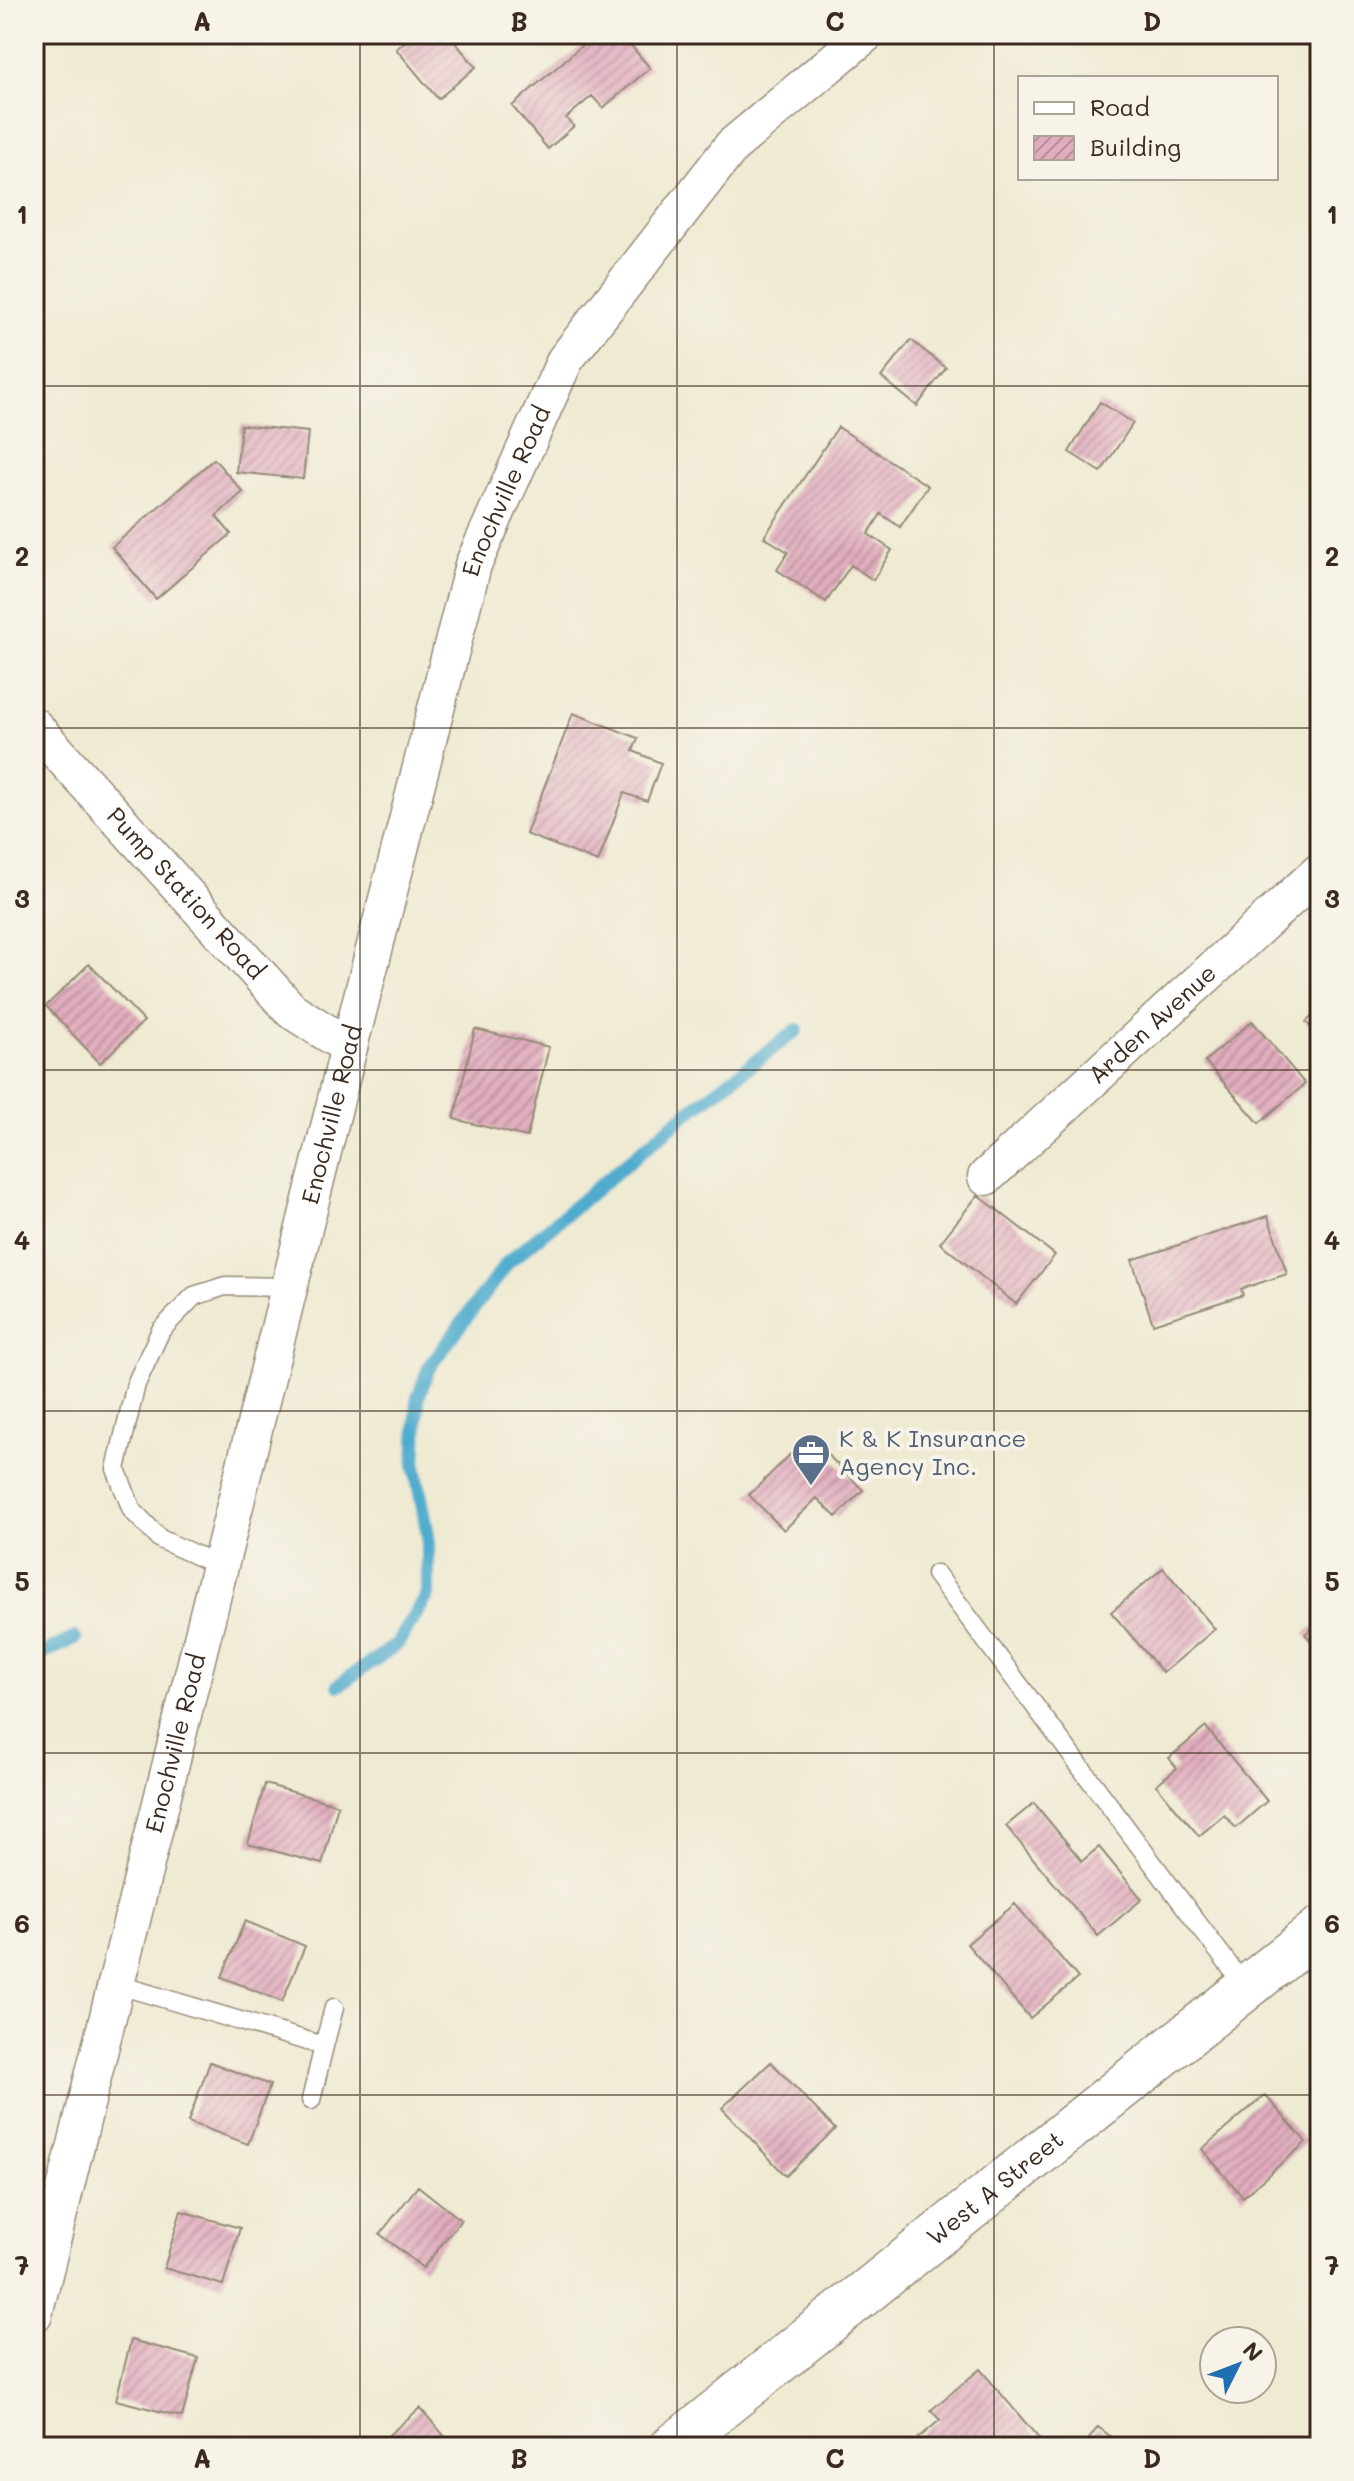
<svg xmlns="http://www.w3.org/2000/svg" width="1354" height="2481" font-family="Mali,sans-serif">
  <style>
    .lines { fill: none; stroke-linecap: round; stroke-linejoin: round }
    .stream { stroke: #50acce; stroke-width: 14 }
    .building { fill: url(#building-hatch) }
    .lane-casing { stroke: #958a78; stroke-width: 21 }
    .street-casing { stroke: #958a78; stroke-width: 39 }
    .secondary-casing { stroke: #958a78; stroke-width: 47 }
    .lane { stroke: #fff; stroke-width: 18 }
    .street { stroke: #fff; stroke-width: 36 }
    .secondary { stroke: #fff; stroke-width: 44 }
    .grid { fill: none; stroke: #3b2a1e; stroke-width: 2; stroke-opacity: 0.55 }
    .labels { text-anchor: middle; stroke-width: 8; stroke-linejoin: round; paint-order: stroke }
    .street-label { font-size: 24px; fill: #3b2a1e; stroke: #f7f3e8 }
    .service-label { font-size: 24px; fill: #4e5e75; stroke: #f7f3e8; text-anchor: start }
    .neatline { fill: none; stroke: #3b2a1e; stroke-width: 3 }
    .grid-label { font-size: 26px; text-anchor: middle; font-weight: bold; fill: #3b2a1e }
  </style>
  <defs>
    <pattern id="building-hatch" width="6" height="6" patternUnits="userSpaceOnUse" patternTransform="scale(2)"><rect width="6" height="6" fill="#e1adbe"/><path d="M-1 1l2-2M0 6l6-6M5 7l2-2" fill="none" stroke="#b88d9a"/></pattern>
  </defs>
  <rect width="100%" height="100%" fill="#f7f3e8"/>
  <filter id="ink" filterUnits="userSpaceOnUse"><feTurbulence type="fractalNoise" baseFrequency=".0125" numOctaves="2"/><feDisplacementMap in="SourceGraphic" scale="16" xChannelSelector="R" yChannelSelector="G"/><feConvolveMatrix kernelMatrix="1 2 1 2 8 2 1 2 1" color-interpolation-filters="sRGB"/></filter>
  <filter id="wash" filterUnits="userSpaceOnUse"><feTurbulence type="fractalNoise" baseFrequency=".006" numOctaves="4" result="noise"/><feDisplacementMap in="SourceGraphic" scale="32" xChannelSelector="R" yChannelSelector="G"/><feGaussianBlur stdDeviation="1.8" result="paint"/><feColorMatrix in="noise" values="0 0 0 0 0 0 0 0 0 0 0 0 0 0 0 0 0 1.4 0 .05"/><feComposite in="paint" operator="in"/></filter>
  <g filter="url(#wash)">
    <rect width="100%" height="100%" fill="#efead2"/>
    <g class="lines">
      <path class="stream" d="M34 1658 75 1638
        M339 1685 397 1644 428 1595V1535L415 1466 418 1398 429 1367 508 1262 681 1118 797 1030"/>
    </g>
    <g id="blocks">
      <path class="building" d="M414 34H448L476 67 438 99 396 49Z
        M595 34H621L650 68 603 108 592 96 566 118 574 126 548 149 512 106Z
        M911 340 946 368 917 406 881 377Z
        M1100 402 1133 423 1101 472 1069 452Z
        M241 425 308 432 303 479 236 472Z
        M838 427 928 486 900 527 881 514 868 534 892 550 873 580 851 565 826 602 777 570 788 552 764 537Z
        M214 459 243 492 216 516 231 534 156 599 112 547Z
        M573 713 638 738 633 751 661 763 647 801 624 793 598 862 526 834Z
        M89 964 144 1021 100 1063 46 1006Z
        M1320 1009V1036L1306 1022Z
        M1252 1021 1305 1084 1259 1123 1205 1061Z
        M475 1029 549 1047 527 1137 454 1119Z
        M978 1195 1055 1255 1016 1304 940 1243Z
        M1268 1216 1287 1274 1241 1289 1243 1295 1153 1324 1132 1260Z
        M809 1436 863 1490 836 1517 817 1498 784 1530 749 1495Z
        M1163 1568 1215 1629 1163 1673 1111 1612Z
        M1320 1621V1651L1305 1634Z
        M1206 1727 1267 1801 1236 1828 1224 1815 1199 1836 1156 1785 1177 1768 1169 1758Z
        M265 1784 338 1805 322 1864 248 1844Z
        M1034 1803 1082 1861 1099 1847 1142 1899 1098 1936 1006 1826Z
        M1015 1904 1078 1978 1030 2018 967 1944Z
        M245 1921 305 1946 282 2002 222 1977Z
        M210 2062 270 2085 248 2144 188 2122Z
        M771 2062 835 2129 786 2176 722 2108Z
        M1265 2095 1306 2142 1243 2197 1202 2149Z
        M418 2186 461 2220 423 2268 380 2234Z
        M181 2211 240 2228 223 2285 164 2268Z
        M131 2340 198 2358 182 2417 116 2400Z
        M980 2369 1046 2447H918L914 2442 940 2420 931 2410Z
        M420 2408 454 2447H375Z
        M1098 2427 1125 2447H1083Z"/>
    </g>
  </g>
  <g filter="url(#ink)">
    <use href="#blocks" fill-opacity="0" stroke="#958a78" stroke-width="2"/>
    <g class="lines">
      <defs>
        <path id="lane" d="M220 1566 160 1539 132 1510 116 1469 136 1384 161 1330 194 1296 225 1286 289 1287
          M936 1574 1246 1988
          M116 1984 324 2046 311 2100
          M324 2046 334 2008"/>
        <g id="street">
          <path id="s1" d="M34 726 291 1010 349 1047"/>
          <path id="s2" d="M986 1177 1320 871"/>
          <path id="s3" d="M34 2314 349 1047 473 565 565 360 732 146 866 34"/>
        </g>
        <g id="secondary">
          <path id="s4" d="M672 2447 1320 1929"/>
        </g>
      </defs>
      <use href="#lane" class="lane-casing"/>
      <use href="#street" class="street-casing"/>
      <use href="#secondary" class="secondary-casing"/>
      <use href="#lane" class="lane"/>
      <use href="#street" class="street"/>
      <use href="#secondary" class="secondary"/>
    </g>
  </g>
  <path class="grid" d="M360 34V2447M677 34V2447M994 34V2447M34 386H1320M34 728H1320M34 1070H1320M34 1411H1320M34 1753H1320M34 2095H1320"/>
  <defs>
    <symbol id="office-pin" viewBox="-11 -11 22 30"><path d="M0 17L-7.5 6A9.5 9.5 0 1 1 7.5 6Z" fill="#5c6f8a" stroke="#f7f3e8"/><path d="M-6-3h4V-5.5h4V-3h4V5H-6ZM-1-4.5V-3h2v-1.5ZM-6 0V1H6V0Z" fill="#fff"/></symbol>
  </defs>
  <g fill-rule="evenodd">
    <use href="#office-pin" x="789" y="1431" width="44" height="60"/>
  </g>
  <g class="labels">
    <g class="street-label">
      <text dy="8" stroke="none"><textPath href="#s3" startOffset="1884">Enochville Road</textPath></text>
      <text dy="8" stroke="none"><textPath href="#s1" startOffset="226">Pump Station Road</textPath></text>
      <text dy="8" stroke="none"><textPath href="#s2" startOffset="226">Arden Avenue</textPath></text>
      <text dy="8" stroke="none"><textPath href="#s3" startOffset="1236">Enochville Road</textPath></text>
      <text dy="8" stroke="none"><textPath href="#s3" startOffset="588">Enochville Road</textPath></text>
      <text dy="8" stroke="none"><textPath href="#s4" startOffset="414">West A Street</textPath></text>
    </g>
    <g class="service-label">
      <text x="839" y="1447">K &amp; K Insurance<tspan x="839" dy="28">Agency Inc.</tspan></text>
    </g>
  </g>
  <rect width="1354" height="2481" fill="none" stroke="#f7f3e8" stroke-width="88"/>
  <rect x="1018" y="76" width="260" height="104" fill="#f7f3e8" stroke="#aca397" stroke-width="2"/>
  <rect x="1034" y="102" width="40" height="12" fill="#ffffff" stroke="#aca397" stroke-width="2"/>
  <text x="1090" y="116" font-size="24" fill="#3b2a1e">Road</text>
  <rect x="1034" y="136" width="40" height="24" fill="url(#building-hatch)" stroke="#aca397" stroke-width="2"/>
  <text x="1090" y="156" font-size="24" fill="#3b2a1e">Building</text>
  <g transform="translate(1238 2365) rotate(48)"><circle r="38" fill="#f7f3e8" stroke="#aca397" stroke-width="2"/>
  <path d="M0-6L14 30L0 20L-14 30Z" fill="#1f6fb2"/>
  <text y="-12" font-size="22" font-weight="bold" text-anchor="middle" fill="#3b2a1e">N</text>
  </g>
  <rect x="44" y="44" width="1266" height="2393" class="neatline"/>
  <g class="grid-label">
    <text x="202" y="31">A</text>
    <text x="519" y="31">B</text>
    <text x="835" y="31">C</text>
    <text x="1152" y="31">D</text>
    <text x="22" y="224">1</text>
    <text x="1332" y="224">1</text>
    <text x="22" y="566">2</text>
    <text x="1332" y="566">2</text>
    <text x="22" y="908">3</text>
    <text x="1332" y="908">3</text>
    <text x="22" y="1250">4</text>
    <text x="1332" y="1250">4</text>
    <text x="22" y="1591">5</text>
    <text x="1332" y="1591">5</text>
    <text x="22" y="1933">6</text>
    <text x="1332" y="1933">6</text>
    <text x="22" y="2275">7</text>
    <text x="1332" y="2275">7</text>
    <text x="202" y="2468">A</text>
    <text x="519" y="2468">B</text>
    <text x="835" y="2468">C</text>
    <text x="1152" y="2468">D</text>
  </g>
</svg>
